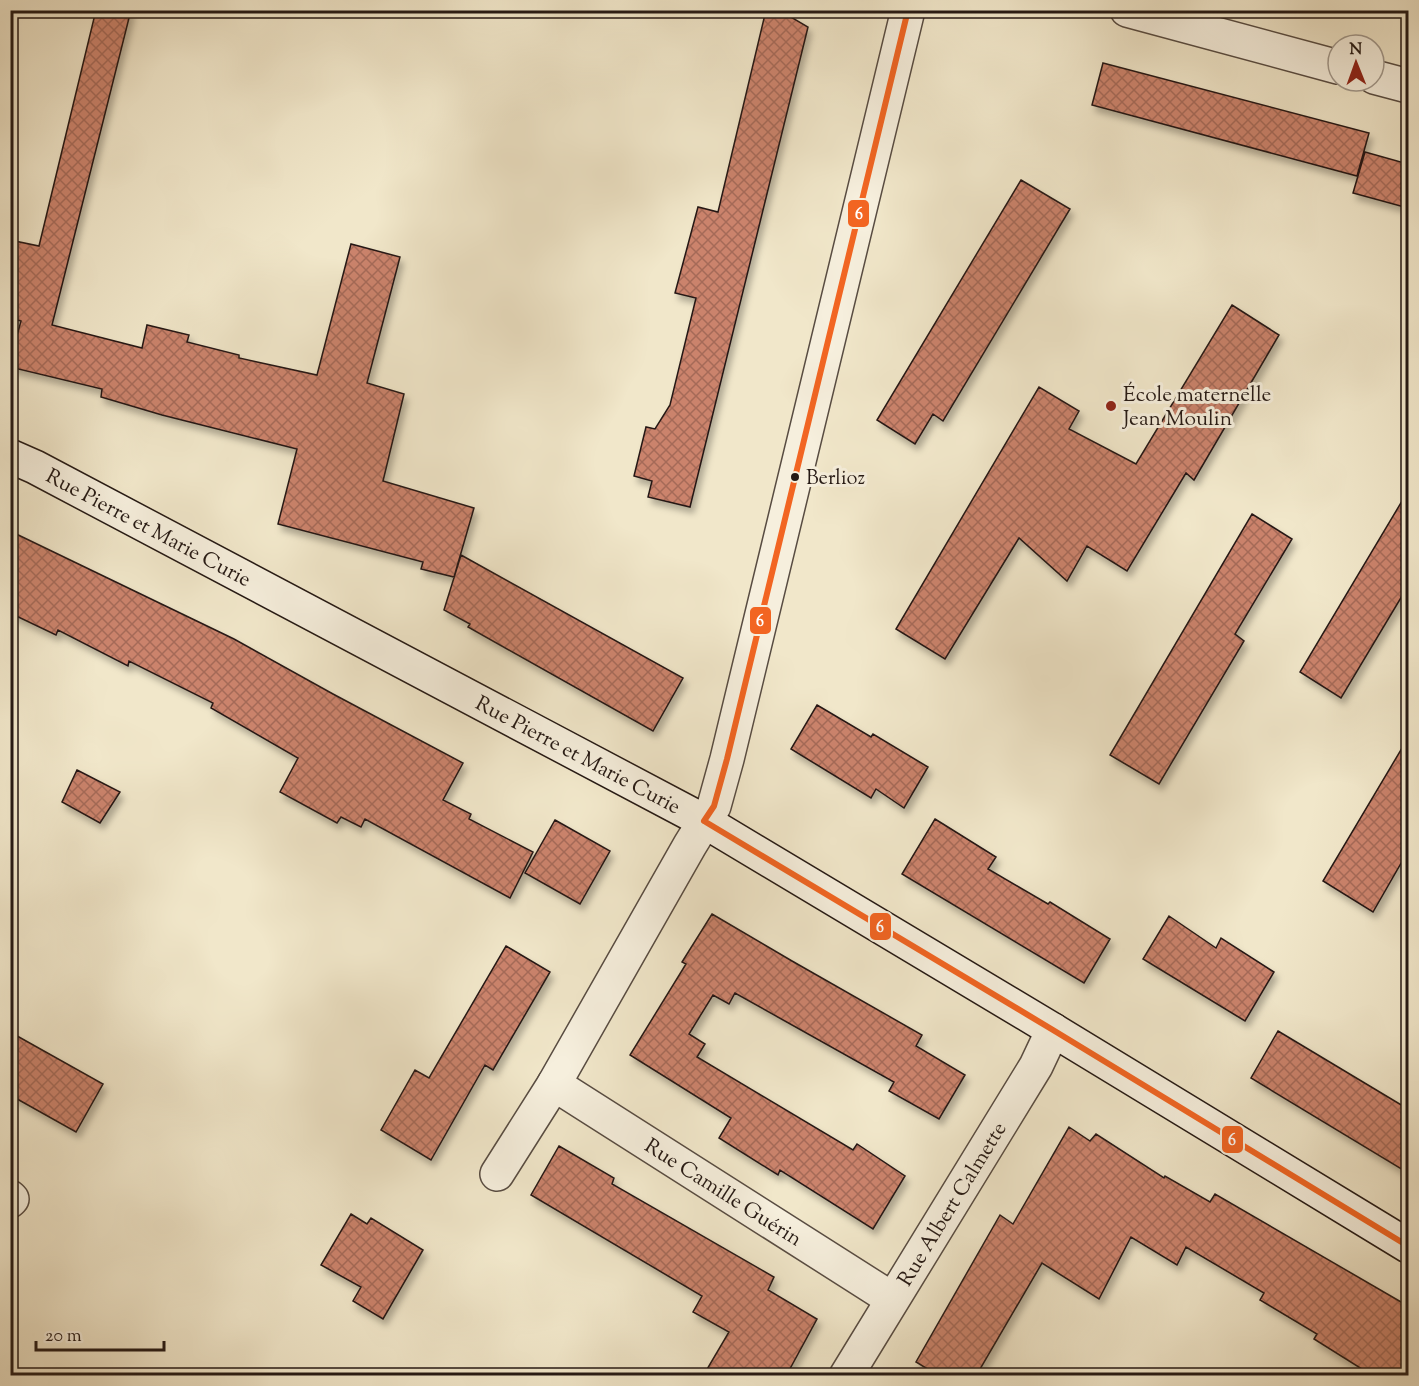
<svg xmlns="http://www.w3.org/2000/svg" width="1419" height="1386" font-family="'Sorts Mill Goudy',serif">
  <style>
    .building { fill: url(#building-cross-hatch); stroke: #251914; stroke-width: 1.5; filter: url(#shadow) }
    .lines { fill: none; stroke-linecap: round; stroke-linejoin: round }
    .street-casing { stroke: #584c42; stroke-width: 36 }
    .secondary-casing { stroke: #251914; stroke-width: 36 }
    .street { stroke: #f6efdd; stroke-width: 33 }
    .secondary { stroke: #f6efdd; stroke-width: 33 }
    .bus-1-casing { stroke: #f6efdd; stroke-width: 10 }
    .bus-1 { stroke: #f26522; stroke-width: 6 }
    .poi-dot { fill: #8f2418; stroke: #f6efdd; stroke-width: 2 }
    .bus-dot { fill: #251914; stroke: #f6efdd; stroke-width: 2 }
    .labels { text-anchor: middle; stroke-width: 6; stroke-linejoin: round; paint-order: stroke }
    .bus-label { font-size: 20px; fill: #251914; stroke: #f6efdd; text-anchor: start }
    .poi-label { font-size: 21px; fill: #251914; stroke: #f6efdd; text-anchor: start }
    .street-label { font-size: 21px; fill: #251914; stroke: #f6efdd }
    .line-badge { stroke: #f6efdd; stroke-width: 2 }
    .badge-label { font-size: 16px; text-anchor: middle; font-weight: bold; fill: #fff }
  </style>
  <defs>
    <pattern id="building-cross-hatch" width="8" height="8" patternUnits="userSpaceOnUse" patternTransform="scale(1.5)"><rect width="8" height="8" fill="#cb836c"/><path d="M0 0l8 8M0 8l8-8" fill="none" stroke="#a56a58"/></pattern>
    <filter id="shadow"><feDropShadow dx="3.5" dy="6" stdDeviation="3" flood-color="#0004"/></filter>
  </defs>
  <rect width="100%" height="100%" fill="#f1e7ca"/>
  <filter id="stains"><feTurbulence type="fractalNoise" baseFrequency=".00333" numOctaves="4"/><feColorMatrix values="0 0 0 0 .2 0 0 0 0 .09 0 0 0 0 .02 0 0 0 .5 -.17"/></filter>
  <radialGradient id="worn" r=".72"><stop offset=".6" stop-color="#630" stop-opacity="0"/><stop offset="1" stop-color="#630" stop-opacity=".3"/></radialGradient>
  <path class="building" d="M96 10H131L52 325 142 348 147 325 189 335 187 342 239 355V358L317 375 351 244 400 257 367 383 404 394 383 481 474 508 454 577 421 569 423 562 278 524 297 449 162 415 101 397 102 389 10 367V361L21 321 10 318V240L39 246Z
    M766 10H779L808 27 690 507 648 497 652 481 634 476 646 427 655 429 670 405 696 298 675 293 698 207 718 212Z
    M1103 63 1369 133 1357 176 1092 105Z
    M1365 152 1408 164V208L1353 193Z
    M1021 180 1070 209 943 421 933 414 915 444 877 420Z
    M1232 305 1279 335 1194 480 1186 473 1127 571 1087 546 1067 581 1019 538 945 659 896 629 1039 387 1079 411 1069 429 1136 464Z
    M1408 491V586L1341 698 1300 672Z
    M1252 514 1292 539 1235 634 1244 641 1159 784 1110 755Z
    M10 531 234 639 333 694 463 763 443 800 471 814 469 819 533 852 510 898 365 819 361 827 341 817 337 823 280 792 298 758 211 708 213 703 129 661 128 666 58 630 56 635 10 613Z
    M461 555 683 678 653 731 468 627 470 624 444 610Z
    M817 705 871 737 873 734 928 767 904 808 876 789 871 798 791 749Z
    M1408 738V851L1373 912 1323 881Z
    M77 770 120 792 100 823 62 802Z
    M935 819 996 857 988 869 1048 904 1050 902 1110 939 1084 983 902 874Z
    M555 820 610 851 580 904 525 873Z
    M712 914 792 961 922 1035 916 1046 965 1075 939 1119 889 1091 894 1082 735 993 729 1004 713 995 689 1034 705 1044 697 1057 853 1150 857 1144 905 1176 873 1229 780 1170 778 1175 719 1138 731 1118 630 1055 686 964 682 962Z
    M1169 916 1216 948 1221 938 1274 972 1245 1021 1143 959Z
    M506 946 550 972 493 1070 485 1065 431 1160 381 1130 415 1070 429 1078Z
    M1278 1031 1408 1109V1173L1251 1078Z
    M10 1032 103 1084 76 1132 10 1095Z
    M1069 1127 1090 1141 1096 1134 1164 1178 1165 1176 1210 1202 1215 1194 1408 1306V1376H1373L1314 1339 1317 1334 1260 1300 1264 1293 1186 1247 1177 1265 1131 1237 1099 1299 1042 1263 976 1376H939L916 1362 1000 1215 1013 1224Z
    M559 1146 614 1178 612 1184 774 1277 768 1290 817 1319 786 1376H703L729 1332 693 1312 702 1296 531 1195Z
    M351 1214 367 1224 371 1218 423 1250 383 1319 353 1301 361 1287 321 1265Z"/>
  <g class="lines">
    <defs>
      <g id="street">
        <path d="M1127 10 1338 67"/>
        <path d="M1374 77 1408 86"/>
        <path id="s1" d="M554 1084 892 1299"/>
        <path d="M497 1174 554 1084 690 845 714 806 727 759 908 10"/>
        <path d="M10 1197 12 1199 10 1201"/>
        <path id="s2" d="M846 1376 1036 1066 1053 1030"/>
      </g>
      <g id="secondary">
        <path id="s3" d="M10 456 35 467 704 821 1053 1030 1408 1246"/>
      </g>
    </defs>
    <use href="#street" class="street-casing"/>
    <use href="#secondary" class="secondary-casing"/>
    <use href="#street" class="street"/>
    <use href="#secondary" class="secondary"/>
    <defs>
      <path id="bus-1" d="M704 821 714 806 727 759 908 10
        M704 821 1053 1030 1408 1246"/>
    </defs>
    <use href="#bus-1" class="bus-1-casing"/>
    <use href="#bus-1" class="bus-1"/>
  </g>
  <circle class="poi-dot" cx="1111" cy="406" r="6"/>
  <circle class="bus-dot" cx="795" cy="477" r="5"/>
  <g class="labels">
    <g class="bus-label">
      <text x="806" y="484">Berlioz</text>
    </g>
    <g class="poi-label">
      <text x="1123" y="401">École maternelle<tspan x="1123" dy="24">Jean Moulin</tspan></text>
    </g>
    <g class="street-label">
      <text dy="7" stroke="none"><textPath href="#s3" startOffset="156">Rue Pierre et Marie Curie</textPath></text>
      <text dy="7" stroke="none"><textPath href="#s3" startOffset="642">Rue Pierre et Marie Curie</textPath></text>
      <text dy="7" stroke="none"><textPath href="#s1" startOffset="201">Rue Camille Guérin</textPath></text>
      <text dy="7" stroke="none"><textPath href="#s2" startOffset="202">Rue Albert Calmette</textPath></text>
    </g>
  </g>
  <g class="line-badge">
    <rect x="847" y="199" width="23" height="29" rx="6" fill="#f26522"/>
    <rect x="749" y="606" width="23" height="29" rx="6" fill="#f26522"/>
    <rect x="869" y="912" width="23" height="29" rx="6" fill="#f26522"/>
    <rect x="1221" y="1125" width="23" height="29" rx="6" fill="#f26522"/>
  </g>
  <g class="badge-label">
    <text x="859" y="219">6</text>
    <text x="760" y="626">6</text>
    <text x="880" y="932">6</text>
    <text x="1232" y="1145">6</text>
  </g>
  <rect width="1419" height="1386" fill="none" stroke="#f1e7ca" stroke-width="36"/>
  <rect x="12" y="12" width="1395" height="1362" fill="none" stroke="#251914" stroke-width="3"/>
  <rect x="18" y="18" width="1383" height="1350" fill="none" stroke="#251914" stroke-width="1.5"/>
  <g transform="translate(1356 63) rotate(359)"><circle r="28" fill="#f6efdd" stroke="#a2998d" stroke-width="1.5"/>
  <path d="M0-4.5L10 22L0 15L-10 22Z" fill="#8f2418"/>
  <text y="-9" font-size="16" font-weight="bold" text-anchor="middle" fill="#251914">N</text>
  </g>
  <path d="M36 1341v9h128v-9" fill="none" stroke="#251914" stroke-width="3"/>
  <text x="45" y="1341" font-size="18" fill="#251914" stroke="#f6efdd" stroke-width="4.5" paint-order="stroke">20 m</text>
  <rect width="100%" height="100%" filter="url(#stains)"/>
  <rect width="100%" height="100%" fill="url(#worn)"/>
</svg>
